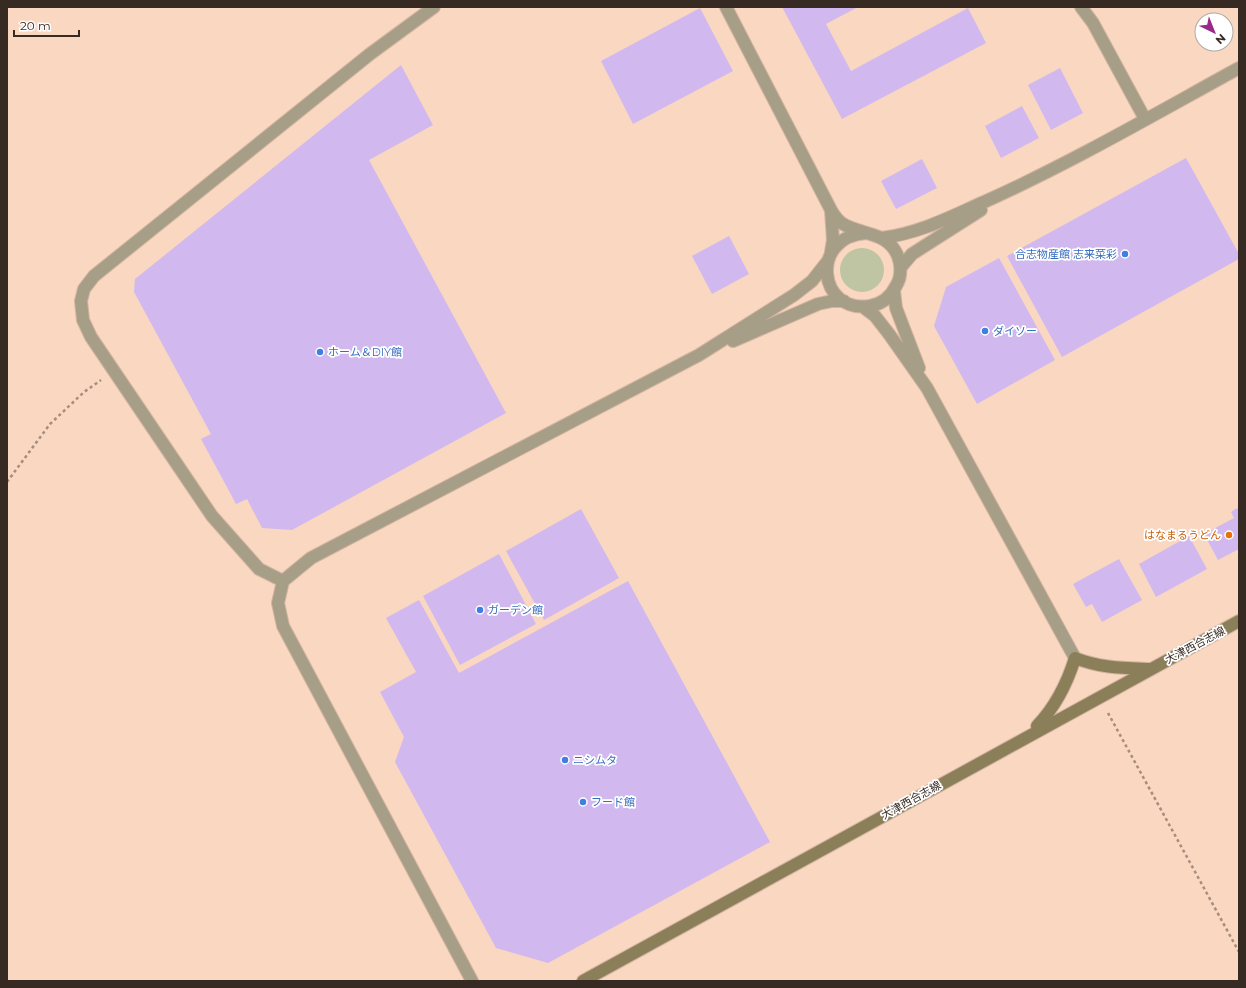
<svg xmlns="http://www.w3.org/2000/svg" width="1246" height="988" font-family="Montserrat,'Noto Sans JP',sans-serif">
  <style>
    .green { fill: #bfc5a2 }
    .building { fill: #d1b9ef }
    .lines { fill: none; stroke-linecap: round; stroke-linejoin: round }
    .lane-casing { stroke: #d2b4a1; stroke-width: 14 }
    .secondary-casing { stroke: #d2b4a1; stroke-width: 14 }
    .path { stroke: #a68d7d; stroke-width: 2.5; stroke-dasharray: 3 3; stroke-linecap: butt }
    .lane { stroke: #a69e86; stroke-width: 12 }
    .secondary { stroke: #8b7f5a; stroke-width: 12 }
    .shop-dot { fill: #3f7fe0; stroke: #fff; stroke-width: 1.5 }
    .food-dot { fill: #e8710a; stroke: #fff; stroke-width: 1.5 }
    .labels { text-anchor: middle; stroke-width: 3.5; stroke-linejoin: round; paint-order: stroke }
    .shop-label { font-size: 11px; fill: #366cbe; stroke: #fff; text-anchor: start }
    .food-label { font-size: 11px; fill: #c56008; stroke: #fff; text-anchor: end }
    .street-label { font-size: 11px; fill: #372a22; stroke: #fff }
  </style>
  <rect width="100%" height="100%" fill="#f9d7c1"/>
  <path class="green" d="M840 270a22 22 0 1 1 44 0a22 22 0 1 1-44 0Z"/>
  <path class="building" d="M782 7H858L826 24 851 71 968 8 986 43 842 119Z
    M700 8 733 71 633 124 601 61Z
    M401 65 433 125 369 160 506 413 292 530 262 528 247 499 236 504 201 439 211 434 134 292 135 279Z
    M1060 68 1083 113 1051 130 1028 85Z
    M1022 106 1039 138 1001 158 985 126Z
    M1186 158 1239 254V259L1062 357 1007 256Z
    M922 159 937 188 896 209 881 181Z
    M729 236 749 274 712 294 692 256Z
    M999 258 1055 360 977 404 934 326 946 287Z
    M1237 508 1239 511V549L1218 560 1204 534 1234 518 1231 512Z
    M581 509 619 578 544 620 506 551Z
    M1189 536 1207 569 1156 597 1139 564Z
    M499 554 536 624 460 665 423 596Z
    M1119 559 1142 600 1102 622 1092 604 1086 607 1073 584Z
    M628 581 770 842 548 963 496 948 395 762 404 737 380 692 416 672 386 618 419 600 459 673Z"/>
  <g class="lines">
    <defs>
      <path id="lane" d="M726 7 831 210C834 215 838 221 843 224 860 234 882 232 894 249 901 259 903 275 896 286 891 296 882 304 870 306 818 314 809 237 866 233
        M1081 7 1093 23 1145 119
        M831 210 833 240 831 252
        M882 238C920 233 950 217 984 202 1071 163 1155 114 1239 68
        M901 267 912 254 981 210
        M894 291 896 308 919 368
        M863 307 875 316 889 334 927 388 1075 658
        M733 341 818 304 832 301H844
        M283 581 259 569 212 516 91 337 83 320 81 301 84 289 94 276 370 54 434 7
        M472 981 283 626 278 603 283 581 311 558 699 355 794 295 812 281 827 262"/>
      <path id="secondary" d="M1037 726C1056 706 1067 684 1075 658 1100 668 1123 668 1149 669
        M583 981 1239 621"/>
    </defs>
    <use href="#lane" class="lane-casing"/>
    <use href="#secondary" class="secondary-casing"/>
    <path class="path" d="M7 482 50 424 84 392 101 380
      M1108 713 1239 952"/>
    <use href="#lane" class="lane"/>
    <use href="#secondary" class="secondary"/>
  </g>
  <g class="shop-dot">
    <circle cx="1125" cy="254" r="4"/>
    <circle cx="985" cy="331" r="4"/>
    <circle cx="320" cy="352" r="4"/>
    <circle cx="480" cy="610" r="4"/>
    <circle cx="565" cy="760" r="4"/>
    <circle cx="583" cy="802" r="4"/>
  </g>
  <circle class="food-dot" cx="1229" cy="535" r="4"/>
  <g class="labels">
    <g class="shop-label">
      <text x="1117" y="258" text-anchor="end">合志物産館 志来菜彩</text>
      <text x="993" y="335">ダイソー</text>
      <text x="328" y="356">ホーム＆DIY館</text>
      <text x="488" y="614">ガーデン館</text>
      <text x="573" y="764">ニシムタ</text>
      <text x="591" y="806">フード館</text>
    </g>
    <g class="food-label">
      <text x="1221" y="539">はなまるうどん</text>
    </g>
    <g class="street-label">
      <text transform="translate(1195 645) rotate(-28)" y="4">大津西合志線</text>
      <text transform="translate(911 800) rotate(-29)" y="4">大津西合志線</text>
    </g>
  </g>
  <rect width="1246" height="988" fill="none" stroke="#372a22" stroke-width="16"/>
  <g transform="translate(1214 32) rotate(137)"><circle r="19" fill="#ffffff" stroke="#afaaa7"/>
  <path d="M0-3L7 15L0 10L-7 15Z" fill="#992a89"/>
  <text y="-6" font-size="11" font-weight="bold" text-anchor="middle" fill="#372a22">N</text>
  </g>
  <path d="M14 30v6h65v-6" fill="none" stroke="#372a22" stroke-width="2"/>
  <text x="20" y="30" font-size="12" fill="#372a22" stroke="#ffffff" stroke-width="3" paint-order="stroke">20 m</text>
</svg>
